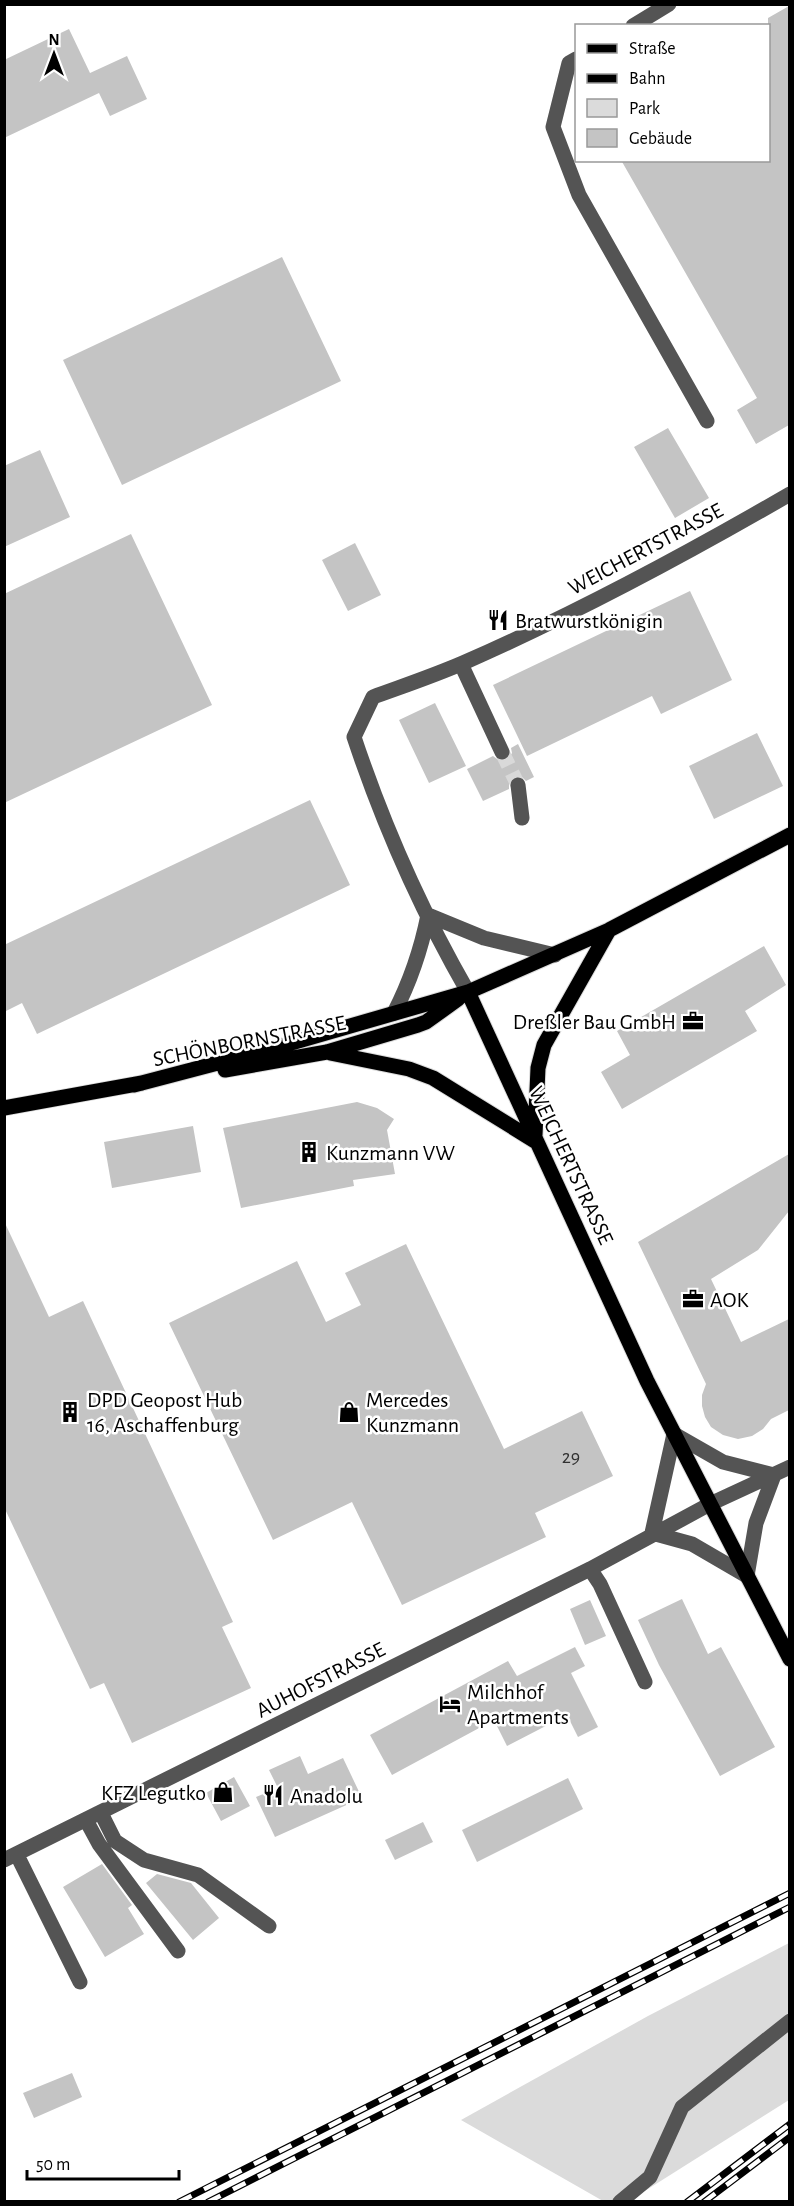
<svg xmlns="http://www.w3.org/2000/svg" width="794" height="2206" font-family="'Alegreya Sans',sans-serif">
  <style>
    .green { fill: #dbdbdb }
    .building { fill: #c4c4c4 }
    .lines { fill: none; stroke-linecap: round; stroke-linejoin: round }
    .minor-tunnel { stroke: #d9d9d9; stroke-width: 15; stroke-dasharray: 15 8; stroke-linecap: butt }
    .major-casing { stroke: #dbdbdb; stroke-width: 17 }
    .minor { stroke: #545454; stroke-width: 15 }
    .major { stroke: #000; stroke-width: 15 }
    .rail-casing { stroke: #000; stroke-width: 7 }
    .rail { stroke: #fff; stroke-width: 4.5; stroke-dasharray: 14; stroke-linecap: butt }
    .labels { text-anchor: middle; stroke-width: 5; stroke-linejoin: round; paint-order: stroke }
    .number-label { font-size: 20px; fill: #313131 }
    .street-label { font-size: 22px; fill: #000; stroke: #fff }
    .poi-label { font-size: 22px; fill: #000; stroke: #fff; text-anchor: start }
  </style>
  <rect width="100%" height="100%" fill="#fff"/>
  <path class="green" d="M789 1943V2100L629 2201H603L461 2120 648 2016Z"/>
  <path class="building" d="M789 6V425L756 444 737 410 757 398 621 160H768V18Z
    M69 29 90 73 127 56 147 99 110 116 99 93 4 138V60Z
    M282 257 341 381 122 485 63 360Z
    M668 428 709 498 675 518 634 447Z
    M40 450 70 517 4 547V466Z
    M131 534 212 705 4 803V594Z
    M355 543 381 595 348 611 322 560Z
    M690 591 732 680 661 714 652 696 527 756 493 685Z
    M435 703 466 766 429 783 399 720Z
    M757 733 783 786 714 819 689 766Z
    M518 744 534 777 526 781 521 776 513 777 509 782V789L483 801 467 769 493 756 501 762 507 761 512 753 511 748Z
    M310 800 350 885 37 1034 22 1003 4 1012V945Z
    M764 946 786 985 745 1011 757 1031 622 1109 601 1072 630 1055 617 1031Z
    M357 1102 377 1108 394 1119 387 1130 395 1174 353 1180 354 1186 241 1208 223 1128Z
    M193 1126 201 1172 112 1188 104 1142Z
    M789 1154V1211L758 1250 711 1279 741 1342 789 1319V1410L771 1419 763 1429 752 1436 738 1439 723 1435 711 1427 705 1417 702 1406V1395L706 1384 638 1242Z
    M4 1221 49 1317 83 1301 233 1622 222 1627 251 1688 132 1743 104 1683 90 1689 4 1507Z
    M406 1244 504 1449 582 1411 613 1476 535 1513 546 1537 402 1605 352 1502 273 1540 169 1323 297 1261 326 1322 361 1305 345 1273Z
    M682 1599 708 1654 721 1647 775 1747 720 1776 659 1665 638 1620Z
    M590 1600 606 1636 585 1645 570 1609Z
    M575 1647 585 1666 571 1673 598 1727 578 1737 567 1715 507 1746 494 1720 392 1775 370 1735 508 1661 517 1676Z
    M300 1756 308 1774 343 1758 362 1798 275 1837 256 1797 278 1788 269 1770Z
    M234 1777 250 1806 221 1821 206 1793Z
    M568 1778 583 1809 477 1862 462 1830Z
    M423 1822 433 1842 395 1860 385 1840Z
    M102 1864 132 1905 128 1908 144 1934 105 1957 63 1887Z
    M157 1874 191 1883 219 1918 193 1940 146 1883Z
    M72 2073 82 2097 34 2118 23 2093Z"/>
  <g class="lines">
    <path class="minor-tunnel" d="M502 752 518 785"/>
    <defs>
      <path id="major" d="M468 992 647 1381 790 1659
        M330 1053 409 1069 433 1078 535 1141
        M225 1070 327 1052 418 1025 426 1022 458 999
        M134 1085 260 1052 468 992 609 930 790 835
        M4 1108 142 1083
        M535 1135 538 1068 544 1045 609 930"/>
    </defs>
    <use href="#major" class="major-casing"/>
    <path class="minor" d="M633 26 669 4
      M576 59 569 63 553 127 579 195 707 421
      M461 664 502 752
      M518 785 522 818
      M428 915 484 938 555 955
      M468 992C422 912 383 824 354 737L373 697C403 686 433 676 463 663 575 614 683 556 790 494
      M394 1013C410 982 421 950 428 915
      M652 1533 692 1544 747 1576 756 1523 774 1475
      M652 1533 674 1434 723 1462 774 1475
      M590 1569 600 1584 645 1682
      M101 1813 115 1841 144 1860 198 1875 269 1926
      M86 1820 99 1844 178 1951
      M17 1855 80 1982
      M4 1860 590 1569 710 1504 790 1467
      M620 2202 650 2177 682 2107 790 2021"/>
    <use href="#major" class="major"/>
    <defs>
      <path id="rail" d="M179 2202 790 1893
        M208 2202 790 1907
        M687 2202 790 2124
        M704 2202 790 2137"/>
    </defs>
    <use href="#rail" class="rail-casing"/>
    <use href="#rail" class="rail"/>
  </g>
  <defs>
    <symbol id="restaurant-bare" viewBox="-9 -9 18 18"><path d="M-5-6h1v4h1v-4h1v4h1v-4h1v5L-1.5 .5V6h-2V.5L-5-1ZM5-6V6H3V1.5H1.5Q1.5-4 5-6Z" fill="#000" stroke="#fff" stroke-width="2.5" paint-order="stroke"/></symbol>
    <symbol id="office-bare" viewBox="-9 -9 18 18"><path d="M-6-3h4V-5.5h4V-3h4V5H-6ZM-1-4.5V-3h2v-1.5ZM-6 0V1H6V0Z" fill="#000" stroke="#fff" stroke-width="2.5" paint-order="stroke"/></symbol>
    <symbol id="building-bare" viewBox="-9 -9 18 18"><path d="M-4-6H4V6H1V3H-1V6H-4ZM-2.5-4.3h1.7v1.8h-1.7ZM.8-4.3h1.7v1.8H.8ZM-2.5-1h1.7V.8h-1.7ZM.8-1h1.7V.8H.8Z" fill="#000" stroke="#fff" stroke-width="2.5" paint-order="stroke"/></symbol>
    <symbol id="shop-bare" viewBox="-9 -9 18 18"><path d="M-5-2.5h2.3a2.7 3.5 0 0 1 5.4 0H5L5.5 6h-11ZM-1.5-2.5h3a1.5 2.3 0 0 0-3 0Z" fill="#000" stroke="#fff" stroke-width="2.5" paint-order="stroke"/></symbol>
    <symbol id="hotel-bare" viewBox="-9 -9 18 18"><path d="M-6-4.5h1.5V1H6V5H4.5V3h-9V5H-6ZM-4 0a1.8 1.8 0 1 1 3.6 0ZM.5 0V-2.5h3Q6-2.5 6 0Z" fill="#000" stroke="#fff" stroke-width="2.5" paint-order="stroke"/></symbol>
  </defs>
  <g fill-rule="evenodd">
    <use href="#restaurant-bare" x="483" y="605" width="30" height="30"/>
    <use href="#office-bare" x="678" y="1006" width="30" height="30"/>
    <use href="#building-bare" x="294" y="1137" width="30" height="30"/>
    <use href="#office-bare" x="678" y="1284" width="30" height="30"/>
    <use href="#building-bare" x="55" y="1397" width="30" height="30"/>
    <use href="#shop-bare" x="334" y="1397" width="30" height="30"/>
    <use href="#hotel-bare" x="435" y="1689" width="30" height="30"/>
    <use href="#shop-bare" x="208" y="1777" width="30" height="30"/>
    <use href="#restaurant-bare" x="258" y="1780" width="30" height="30"/>
  </g>
  <g class="labels">
    <g class="number-label">
      <text x="571" y="1463">29</text>
    </g>
    <g class="street-label">
      <text transform="translate(645 548) rotate(-28)" y="8">WEICHERTSTRASSE</text>
      <text transform="translate(249 1040) rotate(-11)" y="8">SCHÖNBORNSTRASSE</text>
      <text transform="translate(572 1165) rotate(65)" y="8">WEICHERTSTRASSE</text>
      <text transform="translate(320 1679) rotate(-27)" y="8">AUHOFSTRASSE</text>
    </g>
    <g class="poi-label">
      <text x="515" y="628">Bratwurstkönigin</text>
      <text x="676" y="1029" text-anchor="end">Dreßler Bau GmbH</text>
      <text x="326" y="1160">Kunzmann VW</text>
      <text x="710" y="1307">AOK</text>
      <text x="87" y="1407">DPD Geopost Hub<tspan x="87" dy="25">16, Aschaffenburg</tspan></text>
      <text x="366" y="1407">Mercedes<tspan x="366" dy="25">Kunzmann</tspan></text>
      <text x="467" y="1699">Milchhof<tspan x="467" dy="25">Apartments</tspan></text>
      <text x="206" y="1800" text-anchor="end">KFZ Legutko</text>
      <text x="290" y="1803">Anadolu</text>
    </g>
  </g>
  <rect width="794" height="2206" fill="none" stroke="#000000" stroke-width="12"/>
  <rect x="575" y="24" width="195" height="138" fill="#ffffff" stroke="#999999" stroke-width="1.5"/>
  <rect x="587" y="44" width="30" height="9" fill="#000000" stroke="#999999" stroke-width="1.5"/>
  <text x="629" y="54" font-size="18" fill="#000000">Straße</text>
  <rect x="587" y="74" width="30" height="9" fill="#000000" stroke="#999999" stroke-width="1.5"/>
  <text x="629" y="84" font-size="18" fill="#000000">Bahn</text>
  <rect x="587" y="99" width="30" height="18" fill="#dbdbdb" stroke="#999999" stroke-width="1.5"/>
  <text x="629" y="114" font-size="18" fill="#000000">Park</text>
  <rect x="587" y="129" width="30" height="18" fill="#c4c4c4" stroke="#999999" stroke-width="1.5"/>
  <text x="629" y="144" font-size="18" fill="#000000">Gebäude</text>
  <g transform="translate(54 54)" stroke="#ffffff" stroke-width="4.5" paint-order="stroke">
  <path d="M0-4.5L10 22L0 15L-10 22Z" fill="#000000"/>
  <text y="-9" font-size="16" font-weight="bold" text-anchor="middle" fill="#000000">N</text>
  </g>
  <path d="M27 2170v9h152v-9" fill="none" stroke="#000000" stroke-width="3"/>
  <text x="36" y="2170" font-size="18" fill="#000000" stroke="#ffffff" stroke-width="4.5" paint-order="stroke">50 m</text>
</svg>
